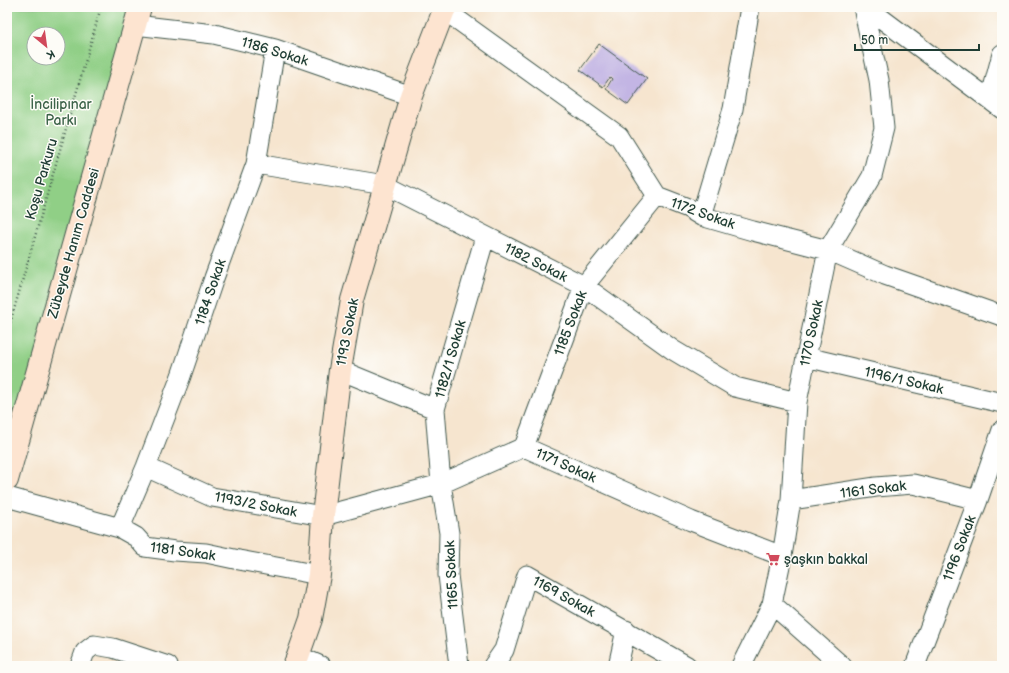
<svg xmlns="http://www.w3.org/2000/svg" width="1009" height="673" font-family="'Balsamiq Sans',sans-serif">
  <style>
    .green { fill: #90cf86; stroke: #58865d; fill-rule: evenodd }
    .building { fill: #c3b5e4 }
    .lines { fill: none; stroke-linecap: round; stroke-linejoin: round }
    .street-casing { stroke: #3f564b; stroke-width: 21 }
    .secondary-casing { stroke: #3f564b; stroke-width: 24 }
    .path { stroke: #3f564b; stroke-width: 2.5; stroke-dasharray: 1 3; stroke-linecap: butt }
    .street { stroke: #fff; stroke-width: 19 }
    .secondary { stroke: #fde4d0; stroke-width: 22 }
    .labels { text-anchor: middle; stroke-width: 3; stroke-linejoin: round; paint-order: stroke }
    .street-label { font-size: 14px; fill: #1f3d34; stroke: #fdfcf7 }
    .park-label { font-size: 14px; fill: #3b6248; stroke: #fdfcf7 }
    .poi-label { font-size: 14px; fill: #1f3d34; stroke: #fdfcf7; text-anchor: start }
  </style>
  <rect width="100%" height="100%" fill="#fdfcf7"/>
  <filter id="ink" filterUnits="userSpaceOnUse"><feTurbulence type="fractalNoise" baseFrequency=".025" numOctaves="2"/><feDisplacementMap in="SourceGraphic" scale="8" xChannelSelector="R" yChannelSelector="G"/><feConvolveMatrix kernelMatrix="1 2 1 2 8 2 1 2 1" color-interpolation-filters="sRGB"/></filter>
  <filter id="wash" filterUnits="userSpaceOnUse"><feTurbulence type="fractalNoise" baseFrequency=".012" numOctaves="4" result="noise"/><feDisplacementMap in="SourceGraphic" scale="16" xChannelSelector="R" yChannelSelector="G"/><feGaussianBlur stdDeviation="0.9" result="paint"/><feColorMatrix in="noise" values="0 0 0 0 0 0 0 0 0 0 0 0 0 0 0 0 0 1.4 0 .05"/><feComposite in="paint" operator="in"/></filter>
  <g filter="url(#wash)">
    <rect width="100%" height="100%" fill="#f6e5cf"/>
    <path class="green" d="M7 7H150L7 476ZM34 34H58V58H34Z"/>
    <g id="blocks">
      <path class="building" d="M599 44 647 79 628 105 606 89 612 79 610 77 603 87 580 70Z"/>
    </g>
  </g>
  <g filter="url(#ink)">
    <use href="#blocks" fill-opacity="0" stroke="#3f564b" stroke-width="1"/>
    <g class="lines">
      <defs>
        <path id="street" d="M440 7 619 136 657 196 688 208 701 216 753 231 828 250 885 275 1002 316
          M866 7 1002 109
          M135 25 214 34 275 49 411 96
          M990 100 1002 54
          M256 164 385 185 584 286 673 350 735 387 797 402
          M701 216 733 109 750 7
          M806 357 1002 403
          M340 370 435 409
          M524 447 584 286 657 196
          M146 467 212 497 323 516 441 484 524 447 691 521 782 556
          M7 497 120 528 136 537 145 547 175 551 206 553 239 560 319 575
          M791 500 876 487 913 484 978 500
          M120 528 146 467 181 376 214 278 256 164 275 49
          M772 604 842 666
          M298 656 321 666
          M80 666 85 652 94 645 113 648 168 666
          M459 666 448 575 449 533 441 484 435 409 485 237
          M493 666 504 650 527 575 687 666
          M618 666 626 630
          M741 666 772 604 782 556 791 500 797 402 828 250 872 176 884 128 879 80 863 7
          M915 666 978 500 1002 430"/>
        <path id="secondary" d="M7 480 140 7
          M294 666 298 656 311 619 319 575 323 516 340 370 352 300 411 96 444 10 446 7"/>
      </defs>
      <use href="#street" class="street-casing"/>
      <use href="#secondary" class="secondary-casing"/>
      <path class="path" d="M7 334 101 7"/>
      <use href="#street" class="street"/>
      <use href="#secondary" class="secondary"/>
    </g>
  </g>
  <defs>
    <symbol id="supermarket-bare" viewBox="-9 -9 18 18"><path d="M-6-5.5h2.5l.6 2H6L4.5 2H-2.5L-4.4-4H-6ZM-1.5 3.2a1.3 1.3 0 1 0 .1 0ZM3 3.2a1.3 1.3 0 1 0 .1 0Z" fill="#d1495b" stroke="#fdfcf7" stroke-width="2.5" paint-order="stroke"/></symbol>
  </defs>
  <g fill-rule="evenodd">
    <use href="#supermarket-bare" x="763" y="549" width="20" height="20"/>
  </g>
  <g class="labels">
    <g class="street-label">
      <text transform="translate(275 51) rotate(17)" y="5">1186 Sokak</text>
      <text transform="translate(41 179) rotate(-74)" y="5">Koşu Parkuru</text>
      <text transform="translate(703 213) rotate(20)" y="5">1172 Sokak</text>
      <text transform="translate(73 243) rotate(-74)" y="5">Zübeyde Hanım Caddesi</text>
      <text transform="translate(536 262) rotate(27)" y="5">1182 Sokak</text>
      <text transform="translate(210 292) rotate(-71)" y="5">1184 Sokak</text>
      <text transform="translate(570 323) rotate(-69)" y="5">1185 Sokak</text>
      <text transform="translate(347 332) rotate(-79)" y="5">1193 Sokak</text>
      <text transform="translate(811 333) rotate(-78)" y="5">1170 Sokak</text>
      <text transform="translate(450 359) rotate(-74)" y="5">1182/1 Sokak</text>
      <text transform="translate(904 380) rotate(13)" y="5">1196/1 Sokak</text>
      <text transform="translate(566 465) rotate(24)" y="5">1171 Sokak</text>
      <text transform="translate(873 489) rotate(-7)" y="5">1161 Sokak</text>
      <text transform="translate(256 504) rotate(11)" y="5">1193/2 Sokak</text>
      <text transform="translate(959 548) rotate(-69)" y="5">1196 Sokak</text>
      <text transform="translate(183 551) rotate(8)" y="5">1181 Sokak</text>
      <text transform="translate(451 575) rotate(-93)" y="5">1165 Sokak</text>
      <text transform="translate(564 596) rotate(29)" y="5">1169 Sokak</text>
    </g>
    <g class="park-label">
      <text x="61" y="109">İncilipınar<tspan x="61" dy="16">Parkı</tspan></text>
    </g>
    <g class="poi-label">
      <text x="784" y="564">şaşkın bakkal</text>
    </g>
  </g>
  <rect width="1009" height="673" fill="none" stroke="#fdfcf7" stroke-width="24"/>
  <g transform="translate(46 46) rotate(151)"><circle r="19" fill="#fdfcf7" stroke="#a4b0a9"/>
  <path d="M0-3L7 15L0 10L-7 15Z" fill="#d1495b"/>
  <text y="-6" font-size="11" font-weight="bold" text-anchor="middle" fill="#1f3d34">K</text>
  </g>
  <path d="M855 44v6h124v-6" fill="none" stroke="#1f3d34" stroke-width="2"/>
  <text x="861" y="44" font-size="12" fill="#1f3d34" stroke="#fdfcf7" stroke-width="3" paint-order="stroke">50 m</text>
</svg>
